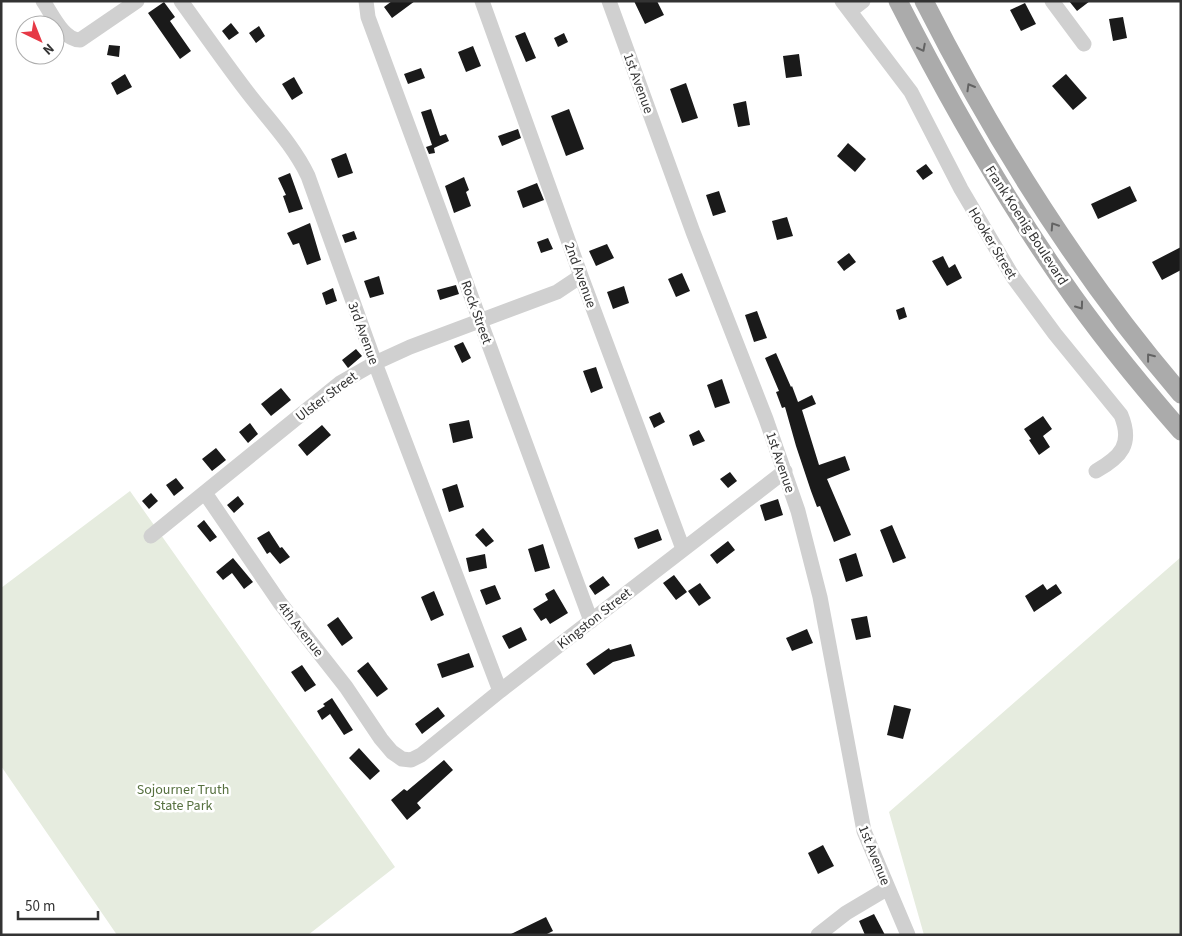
<svg xmlns="http://www.w3.org/2000/svg" width="1182" height="936" font-family="'Source Sans 3',sans-serif">
  <style>
    .green { fill: #e6ecdf }
    .building { fill: #1a1a1a }
    .lines { fill: none; stroke-linecap: round; stroke-linejoin: round }
    .minor { stroke: #d0d0d0; stroke-width: 15 }
    .major { stroke: #ababab; stroke-width: 19 }
    .oneway { stroke: #636363 }
    .labels { text-anchor: middle; stroke-width: 5; stroke-linejoin: round; paint-order: stroke }
    .street-label { font-size: 14px; fill: #333; stroke: #fff }
    .park-label { font-size: 14px; fill: #56703f; stroke: #fff }
  </style>
  <rect width="100%" height="100%" fill="#fff"/>
  <path class="green" d="M130 491 395 867 308 935H117L1 766V588Z
    M1181 557V935H924L889 812Z"/>
  <path class="building" d="M392 1H415L392 18 384 7Z
    M634 1H657L664 15 645 24Z
    M1069 1H1090L1077 11Z
    M164 2 175 17 170 21 191 51 180 59 148 13Z
    M1025 3 1036 24 1021 31 1010 10Z
    M1123 17 1127 38 1113 41 1109 19Z
    M231 23 239 33 229 40 222 31Z
    M259 26 265 36 256 43 249 33Z
    M525 32 536 58 526 62 515 36Z
    M564 33 568 42 558 47 554 38Z
    M109 45 120 46 119 57 107 55Z
    M473 46 481 66 466 72 458 52Z
    M799 54 802 76 786 78 783 56Z
    M421 68 425 78 408 84 404 74Z
    M125 74 132 87 117 95 111 83Z
    M1066 74 1087 98 1073 110 1052 86Z
    M294 77 303 93 292 100 282 84Z
    M686 83 698 118 682 123 670 89Z
    M746 101 750 125 738 127 733 104Z
    M431 109 440 136 446 134 449 141 434 148 435 153 429 154 426 147 432 145 421 112Z
    M569 109 584 149 566 156 551 116Z
    M518 129 521 138 502 146 498 136Z
    M848 143 866 159 855 172 837 156Z
    M346 153 353 173 338 178 331 159Z
    M926 164 933 173 923 180 916 171Z
    M290 173 303 209 289 213 283 196 286 195 278 178Z
    M464 177 469 190 466 192 471 206 454 213 445 186Z
    M537 183 544 200 523 208 517 191Z
    M1130 186 1137 201 1098 219 1091 204Z
    M719 191 726 212 713 216 706 195Z
    M787 217 793 236 777 240 772 221Z
    M310 223 321 260 307 265 299 243 293 245 287 233Z
    M354 231 357 239 345 243 342 235Z
    M548 238 553 249 541 253 537 242Z
    M607 244 614 258 596 266 589 251Z
    M1181 247V270L1162 280 1152 262Z
    M849 253 856 262 844 271 837 262Z
    M943 256 949 268 955 264 962 278 947 286 932 261Z
    M682 273 690 291 676 297 668 279Z
    M379 276 384 294 370 298 364 281Z
    M456 285 459 294 440 300 437 290Z
    M624 286 629 303 613 309 607 292Z
    M333 288 337 301 326 305 322 293Z
    M904 307 907 317 899 320 896 310Z
    M757 311 767 338 754 342 745 315Z
    M463 342 471 358 462 363 454 346Z
    M356 349 362 356 348 368 342 360Z
    M776 353 791 387 792 386 798 402 812 395 816 404 802 410 819 465 845 456 850 470 827 479 851 535 834 542 820 506 817 507 811 491 796 446 785 407 782 408 776 392 779 391 765 358Z
    M596 367 603 388 591 393 583 371Z
    M722 379 730 403 715 408 707 385Z
    M281 388 291 400 271 416 261 404Z
    M660 412 665 422 654 428 649 417Z
    M1043 416 1052 429 1043 436 1050 447 1039 455 1029 440 1031 439 1024 429Z
    M469 420 473 438 453 443 449 424Z
    M250 423 258 434 248 443 239 432Z
    M322 425 331 435 307 456 298 445Z
    M699 430 705 441 693 446 689 435Z
    M216 448 226 460 212 471 202 459Z
    M730 472 737 481 728 488 720 479Z
    M176 478 184 488 174 496 166 485Z
    M457 484 464 507 449 512 442 489Z
    M151 493 158 501 149 509 142 501Z
    M238 496 244 504 234 513 227 505Z
    M778 499 783 515 765 521 760 505Z
    M204 520 217 537 210 542 197 526Z
    M892 525 906 558 893 563 880 530Z
    M483 528 494 541 486 547 475 535Z
    M658 529 662 540 638 549 634 538Z
    M269 531 280 548 282 547 290 557 280 564 270 552 267 554 257 538Z
    M728 541 735 550 717 564 710 555Z
    M543 544 550 568 535 572 528 549Z
    M856 553 863 576 846 582 839 559Z
    M485 554 487 568 469 572 466 558Z
    M233 558 253 582 244 589 232 573 223 580 216 572Z
    M674 575 687 592 676 600 663 583Z
    M603 576 610 585 595 595 589 586Z
    M700 583 711 598 699 606 688 591Z
    M1043 584 1047 590 1056 584 1062 593 1034 612 1025 596Z
    M495 585 501 599 486 605 480 590Z
    M554 589 568 613 550 624 546 618 541 621 533 609 548 600 545 594Z
    M434 591 444 615 431 621 421 597Z
    M867 616 871 637 856 640 851 619Z
    M338 617 353 638 342 646 327 625Z
    M521 627 527 640 509 649 502 636Z
    M807 629 813 643 792 651 786 638Z
    M631 644 635 656 613 662 594 675 586 664 609 648 610 650Z
    M469 653 474 667 442 678 437 664Z
    M368 662 388 689 377 697 357 671Z
    M302 665 316 685 305 692 291 672Z
    M332 698 353 730 344 735 330 714 322 720 317 711 325 706 323 704Z
    M894 705 911 709 903 739 887 735Z
    M438 707 445 716 422 734 415 724Z
    M359 748 380 771 370 780 349 758Z
    M444 760 453 770 417 803 421 808 407 820 391 800 404 789 407 791Z
    M823 845 834 866 818 874 808 853Z
    M874 914 885 935H865L859 921Z
    M546 917 553 931 545 935H509Z"/>
  <g class="lines">
    <path class="minor" d="M43 1C52 14 63 40 80 40L137 1
      M181 1C202 30 223 60 245 89 266 117 293 144 308 176L375 363 500 691
      M366 1 368 17 591 621
      M482 1 581 276 683 549
      M609 1 693 232 766 419 798 511 820 597 864 831 908 935
      M842 1 911 92 961 189 1013 277 1055 334 1121 415C1133 444 1121 457 1096 471
      M1052 1 1084 44
      M850 11 863 1
      M205 493 280 603 346 687 381 739 392 752 402 759 411 760 421 755 500 691 785 471
      M151 536 340 383 375 363 410 347 557 292 581 276
      M818 935 846 913 888 888"/>
    <path class="major" d="M898 1C947 97 1000 191 1061 279 1098 333 1139 383 1181 431
      M924 1C995 141 1079 275 1181 394"/>
  </g>
  <defs><path id="oneway-chevron" d="M-2-3.5L2.5 0L-2 3.5" fill="none" stroke-width="1.6" stroke-linecap="round" stroke-linejoin="round" transform="scale(1.25)"/></defs>
  <g class="oneway">
    <use href="#oneway-chevron" transform="translate(922 48) rotate(63)"/>
    <use href="#oneway-chevron" transform="translate(970 87) rotate(-120)"/>
    <use href="#oneway-chevron" transform="translate(1054 226) rotate(-123)"/>
    <use href="#oneway-chevron" transform="translate(1080 306) rotate(54)"/>
    <use href="#oneway-chevron" transform="translate(1150 357) rotate(-128)"/>
  </g>
  <g class="labels">
    <g class="street-label">
      <text transform="translate(639 83) rotate(70)" y="5">1st Avenue</text>
      <text transform="translate(1027 225) rotate(57)" y="5">Frank Koenig Boulevard</text>
      <text transform="translate(993 243) rotate(59)" y="5">Hooker Street</text>
      <text transform="translate(581 275) rotate(70)" y="5">2nd Avenue</text>
      <text transform="translate(477 312) rotate(70)" y="5">Rock Street</text>
      <text transform="translate(364 333) rotate(70)" y="5">3rd Avenue</text>
      <text transform="translate(326 396) rotate(-37)" y="5">Ulster Street</text>
      <text transform="translate(781 462) rotate(71)" y="5">1st Avenue</text>
      <text transform="translate(594 618) rotate(-38)" y="5">Kingston Street</text>
      <text transform="translate(301 629) rotate(52)" y="5">4th Avenue</text>
      <text transform="translate(875 855) rotate(68)" y="5">1st Avenue</text>
    </g>
    <g class="park-label">
      <text x="183" y="794">Sojourner Truth<tspan x="183" dy="16">State Park</tspan></text>
    </g>
  </g>
  <rect width="1182" height="936" fill="none" stroke="#333333" stroke-width="5"/>
  <g transform="translate(40 40) rotate(137)"><circle r="24" fill="#ffffff" stroke="#adadad"/>
  <path d="M0-4L9 19L0 12L-9 19Z" fill="#e63946"/>
  <text y="-8" font-size="14" font-weight="bold" text-anchor="middle" fill="#333333">N</text>
  </g>
  <path d="M18 911v8h80v-8" fill="none" stroke="#333333" stroke-width="2.5"/>
  <text x="25" y="911" font-size="15" fill="#333333" stroke="#ffffff" stroke-width="4" paint-order="stroke">50 m</text>
</svg>
